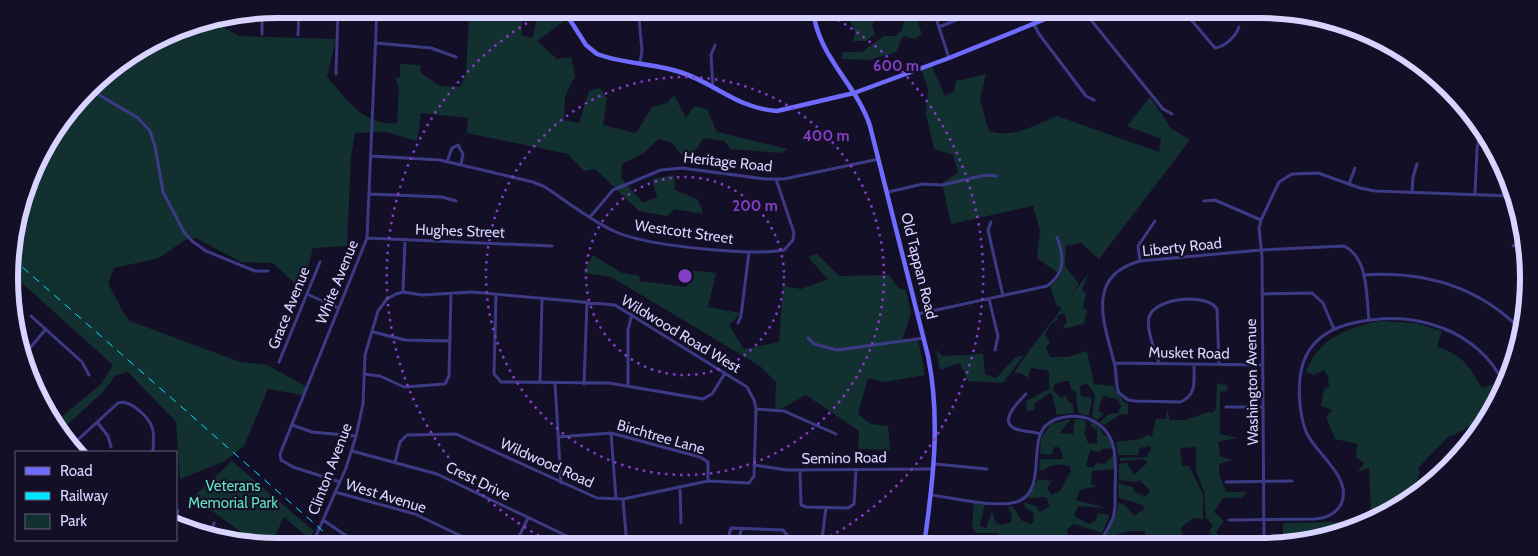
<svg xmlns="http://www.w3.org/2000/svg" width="1538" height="556" font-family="Cabin,sans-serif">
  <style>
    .green { fill: #12302f }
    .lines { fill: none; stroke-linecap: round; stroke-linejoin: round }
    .street { stroke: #3d3a85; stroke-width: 3 }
    .secondary { stroke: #6f6bff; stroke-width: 4.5 }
    .rail { stroke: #00e5ff; stroke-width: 1; stroke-dasharray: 8 6; stroke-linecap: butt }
    .ring { fill: none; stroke: #843dc5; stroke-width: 2.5; stroke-dasharray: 2.5 5 }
    .labels { text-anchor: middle; stroke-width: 4.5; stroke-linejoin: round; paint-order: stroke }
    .street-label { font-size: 15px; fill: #d9d4ff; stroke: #130f26 }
    .park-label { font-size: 15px; fill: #5fe0c0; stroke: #130f26 }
    .rim { fill: none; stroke: #d9d4ff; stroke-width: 6 }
    .centre { fill: #843dc5; stroke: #130f26; stroke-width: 2.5 }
    .ring-label { font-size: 15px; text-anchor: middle; font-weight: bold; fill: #843dc5; stroke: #130f26; stroke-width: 4.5; stroke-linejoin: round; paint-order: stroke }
  </style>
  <rect width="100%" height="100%" fill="#130f26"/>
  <path class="green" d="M506 9H521L522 35 533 38 538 9H558L567 19 537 41 557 59 571 57 575 76 565 97 564 120 579 123 589 91 600 88 607 98 603 125 636 133 652 107 667 103 674 95 686 118 694 106 707 109 717 132 788 149 781 153 731 149 724 141 704 138 687 162 672 143 658 139 644 153 622 164 621 178 643 203 657 197 652 179 674 175 675 190 697 199 702 209V214L674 209 667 216 639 211 595 169 584 171 568 154 467 133 468 118 421 113 417 141 386 132 355 133 351 157 347 246 313 248 302 291 273 263 241 262 196 238 185 240 159 258 114 268 108 283 123 312 130 321 240 362 267 365 307 387 303 395 268 389 244 446 225 461 180 479 176 422 128 372 116 375 103 392 59 432 49 414 60 418 101 384 113 365 23 284 15 288 13 286 11 243 45 144 101 75 191 23 207 21 211 28 219 25 239 36 336 39 327 77C348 100 363 126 397 123L399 86 395 79 400 77V64L420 65 421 73 440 86 460 87 466 75 469 13Z
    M860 9H891L877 15 872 25 875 34 866 41H853L855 31 849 19 838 16Z
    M902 9H913L922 34 915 39 903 36 896 52 869 60 842 59V52H862L884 36H895L902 30 904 20 901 15Z
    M931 64 945 96 954 91 956 81 986 74 980 100 989 131C1014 139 1034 125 1057 116L1159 152 1161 139 1127 126 1150 97 1171 128 1190 140 1099 259 1081 243 1066 246 1065 266 1079 284 1064 304 1089 273 1082 289 1086 294 1083 308 1087 310 1084 324 1062 329 1067 321 1064 313 1057 316 1058 319 1051 324 1045 334 1050 342 1046 347 1050 357H1068L1087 351 1094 384 1114 386 1123 401 1128 404V414L1119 415 1104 425 1100 422 1109 414 1118 413 1121 406 1117 399 1103 396 1098 411 1104 414 1097 420 1092 416 1095 395 1087 383 1080 386 1081 396 1092 398 1089 416 1078 413 1076 392 1071 389 1069 381H1063L1054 385 1053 390 1061 398 1066 395 1067 400 1073 405 1074 413 1057 415 1052 394 1050 393 1034 404 1035 410 1027 411 1026 401 1049 389V371L1031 368 1028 378 1021 373H1014L1028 352 1062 308 1057 306 1050 287 1061 275 1037 258 1040 231 1033 206 951 224 942 183 958 173 953 155 934 149 926 114 928 90 921 68Z
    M817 254 839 276 890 275 898 288 906 290 911 313 902 341 918 339 925 375 884 382 868 378 858 414 871 424 888 426 890 450 858 449 859 431 806 395 779 410H775L776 382 760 366 611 277 583 273 593 255 622 273 639 276 640 281 686 287 689 270 716 273 708 307 741 313 729 325 744 349 779 342 783 286 801 289 828 279 808 257Z
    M1380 321 1416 323 1442 331 1437 347C1464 355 1468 366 1482 388L1499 382 1501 389 1487 420 1474 424 1452 436 1450 435 1418 468 1420 473 1407 501 1379 520 1366 523 1371 509 1369 468 1358 472 1364 463 1356 457 1357 444 1335 439 1326 417 1332 410 1321 406 1324 389 1329 387 1328 377 1324 370 1314 375 1306 372C1319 338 1346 328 1380 321Z
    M936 350 943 356 983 354 985 374 996 378 1015 358 1024 355 1003 383 968 381 960 363 940 370Z
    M1217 383 1228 386 1227 391 1220 392V434L1237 438 1218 442 1220 456 1232 460 1219 464 1220 477 1226 492H1247L1242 498H1223L1214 512 1224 521 1216 532 1222 539 1220 542 1209 532 1213 525 1206 518 1204 492 1196 470V447L1180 448 1182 466H1189L1203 494V519L1193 518 1181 528 1184 541 1202 538 1214 545H1140L1146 543 1145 531H1129L1116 535 1115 544 1103 543 1116 514 1118 503 1125 505 1134 516 1144 509 1143 505 1119 498 1118 483 1133 487 1135 492 1146 497 1150 490 1139 480 1136 482 1119 480V464L1127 463 1134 475 1148 462 1141 459 1120 461V458L1148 457V453L1151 451 1150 446 1139 448 1138 455H1118L1116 442 1140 439 1148 435 1152 436 1156 419H1166L1167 408 1170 420H1185L1209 412 1213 413 1216 408Z
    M1071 419 1060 433 1073 434 1075 419 1085 420 1086 428 1084 432 1088 443 1097 444V430L1091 426V421L1100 428 1103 435 1107 436 1113 448 1102 449 1099 452 1090 450 1086 466 1093 468 1096 463 1104 464 1114 455V469L1092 471 1091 484 1098 486 1080 490 1076 500 1107 508 1078 506 1074 516 1089 524 1095 521 1098 513 1110 515 1102 533 1074 524 1067 529 1070 544 1084 545C1072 545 1060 544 1048 543 1040 543 1034 547 1025 543L1024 546H1013L1012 540 1003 539 999 543 996 541 999 533H976L972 527 974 502 985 503 980 526 986 528 992 512 996 523 1003 525 1011 522 1012 516 1008 506 1013 507 1021 520 1030 524 1034 521 1033 512 1025 508 1024 502 1036 506 1040 512 1050 506 1046 497 1027 498 1038 479 1052 481 1047 488 1051 495 1060 491 1071 471 1069 466C1060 464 1049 464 1043 471L1039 469 1040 459H1063L1061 450 1058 447H1054L1052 455 1040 454 1041 438 1051 424Z
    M232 461 314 531 310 539 284 517 270 546 245 535 193 497Z
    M1341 522 1355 527 1306 542 1283 538V523Z"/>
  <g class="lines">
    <path class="street" d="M638 9 642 50 640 63
      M933 9 949 58
      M1026 9 1039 34 1086 96 1094 100
      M1082 9 1163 109 1172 114
      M1182 9 1215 48C1225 47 1236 36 1239 27
      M939 27 984 9
      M262 34V11
      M298 35 299 9
      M376 43 431 48 456 57
      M336 74 338 9
      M713 88 711 55 715 45
      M89 89 138 118 150 131 155 146 163 192 184 232 192 241 206 251 255 271H268
      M371 156 440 160 533 182 545 187C568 202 591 221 616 232 648 246 749 256 784 250L793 240 794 233 776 179
      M447 162 452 148 458 145 463 154 461 165
      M1349 184 1355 168
      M888 192 923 184 942 185 985 175 996 176
      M1412 192 1413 177 1417 164
      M369 194 442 197 456 201
      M1475 194 1477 149 1481 130
      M1204 201 1215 200 1261 220
      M590 217 613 190 661 170 682 168 765 179H784L879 159
      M991 222 988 230 1003 296
      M367 238 552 246
      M1513 246 1526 241
      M1140 261 1138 246 1155 221
      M1363 275C1423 271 1478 286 1521 330
      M403 292 405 240
      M307 294 338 308
      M496 294 494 374 501 382 609 383 703 399 712 394 725 373
      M1262 294 1312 293 1323 303 1334 329
      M989 299 998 336 995 350
      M918 314 1047 286C1066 273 1064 256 1057 237
      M31 316 82 362 89 375
      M738 323 741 316 749 252
      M373 332 405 340 450 341
      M808 338 814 344 837 350 924 338
      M24 355 46 329
      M279 362 320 262
      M1114 363 1263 365
      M1159 363C1155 350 1146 330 1149 317 1155 297 1208 293 1217 309L1219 364
      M1194 364C1194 380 1197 396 1180 402L1135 401 1128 400 1119 393C1115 383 1117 372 1114 362 1104 323 1085 276 1140 261L1261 250 1344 246C1369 258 1366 296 1369 320
      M364 374 380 376 404 387 445 384 449 376 451 293
      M540 383 542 298
      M555 383 561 483
      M584 384 587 302
      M628 386V330L632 314
      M1026 394C1019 401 997 422 1016 429 1023 432 1032 431 1040 434
      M1226 407H1263
      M756 409 784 411 836 434
      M97 422 108 436 111 447
      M292 425 312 432 356 436
      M611 433 616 499
      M558 437 611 433 700 457 708 462V481
      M71 446 118 403C129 399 148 416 152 427 155 435 153 444 153 452
      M352 451 437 474 590 547
      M935 464 987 469
      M754 465 787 470 933 469
      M800 470 801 505 806 507 848 508 854 504 856 471
      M340 482 293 467 281 460 280 454 367 238 377 9
      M1226 482 1292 481
      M680 487 681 523
      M335 492 415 514 484 547
      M932 495C953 498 1000 509 1019 501 1048 488 1026 438 1049 423 1059 416 1078 414 1089 419 1119 431 1116 461 1115 488 1115 497 1116 509 1113 518 1109 528 1103 536 1099 545
      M623 499 627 546
      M176 516 178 511
      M323 520 363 547
      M1229 520 1315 519C1327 518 1337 514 1342 502 1351 477 1317 454 1307 434 1298 413 1296 376 1306 356 1316 335 1337 326 1358 322 1415 310 1476 329 1504 383
      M208 538 214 523
      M245 543 247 536
      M736 545 729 535 731 528 783 530 788 536 787 546
      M1264 545 1262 257 1259 228 1261 220 1279 182 1292 174 1318 173 1360 188 1375 191 1511 196
      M736 546 742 528
      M821 546 826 508
      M311 547 346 468 356 436 363 404 365 355 378 311 387 299 396 294 403 292 422 295 472 292 615 305 747 387 754 400 756 409 754 476 749 483 708 481 623 499 597 498 456 434 407 435 400 442 395 462
      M514 547 528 518"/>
    <path class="secondary" d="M563 9 586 45 597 54C623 64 653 63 680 72 715 83 736 108 777 111L854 93 949 58 1070 9
      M813 9C817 56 856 83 870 126L928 356C941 420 933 482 924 546"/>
    <path class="rail" d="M12 258 341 547"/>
  </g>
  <g class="ring">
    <circle cx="685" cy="276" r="99"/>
    <circle cx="685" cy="276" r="199"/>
    <path d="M559 546A298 298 0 0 1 552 9M818 9A298 298 0 0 1 813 545"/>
  </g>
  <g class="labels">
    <g class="street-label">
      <text transform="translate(728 162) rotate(6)" y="5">Heritage Road</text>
      <text transform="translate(460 231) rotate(2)" y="5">Hughes Street</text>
      <text transform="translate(684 232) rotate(8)" y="5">Westcott Street</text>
      <text transform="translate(1182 247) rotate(-6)" y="5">Liberty Road</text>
      <text transform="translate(919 266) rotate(76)" y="5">Old Tappan Road</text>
      <text transform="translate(337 282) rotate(-68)" y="5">White Avenue</text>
      <text transform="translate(289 308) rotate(-68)" y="5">Grace Avenue</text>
      <text transform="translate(681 334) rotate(31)" y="5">Wildwood Road West</text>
      <text transform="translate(1189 353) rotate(1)" y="5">Musket Road</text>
      <text transform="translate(1252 382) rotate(-91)" y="5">Washington Avenue</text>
      <text transform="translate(661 437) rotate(16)" y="5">Birchtree Lane</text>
      <text transform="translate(844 458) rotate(-1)" y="5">Semino Road</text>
      <text transform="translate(547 463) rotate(24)" y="5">Wildwood Road</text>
      <text transform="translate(330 469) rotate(-69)" y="5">Clinton Avenue</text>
      <text transform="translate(478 481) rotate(26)" y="5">Crest Drive</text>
      <text transform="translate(386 496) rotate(17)" y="5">West Avenue</text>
    </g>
    <g class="park-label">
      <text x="233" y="491">Veterans<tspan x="233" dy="17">Memorial Park</tspan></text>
    </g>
  </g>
  <path d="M0 0H1538V556H0ZM278 18H1260A260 260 0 0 1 1520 278V278A260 260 0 0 1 1260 538H278A260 260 0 0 1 18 278V278A260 260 0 0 1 278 18Z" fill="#130f26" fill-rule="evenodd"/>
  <path class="rim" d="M278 18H1260A260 260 0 0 1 1520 278V278A260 260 0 0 1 1260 538H278A260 260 0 0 1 18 278V278A260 260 0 0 1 278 18Z"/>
  <circle cx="685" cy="276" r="8" class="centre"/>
  <g class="ring-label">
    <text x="896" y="71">600 m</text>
    <text x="826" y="141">400 m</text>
    <text x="755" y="211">200 m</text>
  </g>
  <rect x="15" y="451" width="162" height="90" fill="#130f26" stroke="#625e7d"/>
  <rect x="25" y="467" width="25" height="8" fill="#6f6bff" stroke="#625e7d"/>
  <text x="60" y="476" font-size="15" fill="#d9d4ff">Road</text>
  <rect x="25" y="492" width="25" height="8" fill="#00e5ff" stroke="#625e7d"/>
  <text x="60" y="501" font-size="15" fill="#d9d4ff">Railway</text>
  <rect x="25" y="514" width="25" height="15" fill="#12302f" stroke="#625e7d"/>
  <text x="60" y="526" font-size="15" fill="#d9d4ff">Park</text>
</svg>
